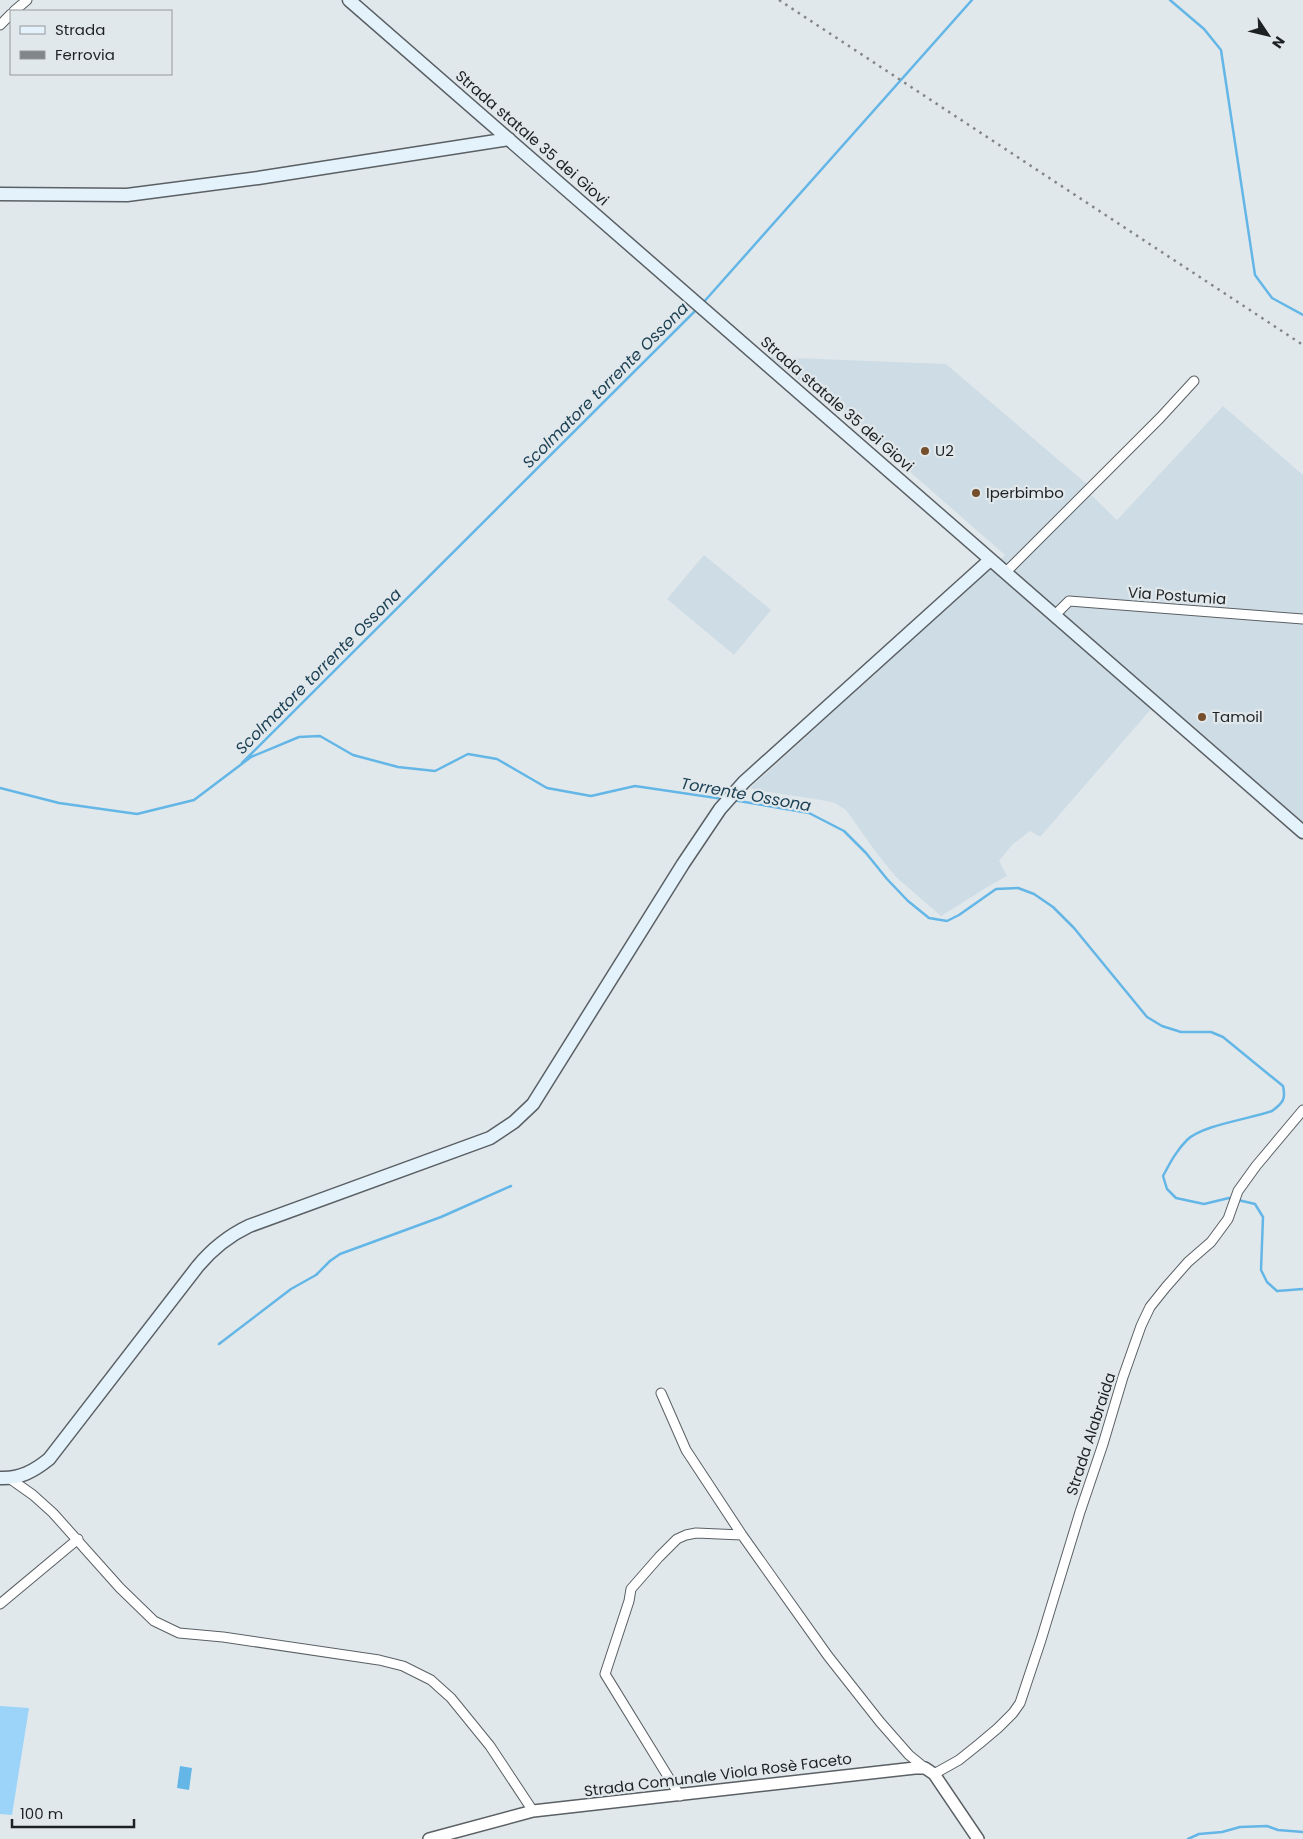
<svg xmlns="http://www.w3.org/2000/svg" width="1303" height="1839" font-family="Poppins,sans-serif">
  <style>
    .built { fill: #cedce5 }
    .green { fill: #9bd4f8 }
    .water { fill: #63b6e6 }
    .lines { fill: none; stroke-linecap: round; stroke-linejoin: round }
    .stream { stroke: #63b6e6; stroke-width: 2.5 }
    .minor-casing { stroke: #5a6064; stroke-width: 11 }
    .tertiary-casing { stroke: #5a6064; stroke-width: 14 }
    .secondary-casing { stroke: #5a6064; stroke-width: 15 }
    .minor { stroke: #fff; stroke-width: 9 }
    .tertiary { stroke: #fff; stroke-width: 11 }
    .secondary { stroke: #e4f2fb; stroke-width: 12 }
    .rail { stroke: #818689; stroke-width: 2.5; stroke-dasharray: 2.5 5; stroke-linecap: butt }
    .poi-dot { fill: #754f2b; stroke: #e1e8ec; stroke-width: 2 }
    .labels { text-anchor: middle; stroke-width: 4.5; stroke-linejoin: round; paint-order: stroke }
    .street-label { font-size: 15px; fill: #1e2122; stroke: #e1e8ec }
    .poi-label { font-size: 15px; fill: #1e2122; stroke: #e1e8ec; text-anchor: start }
    .water-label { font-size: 16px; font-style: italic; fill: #1a3e52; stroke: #e1e8ec }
  </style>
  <rect width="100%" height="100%" fill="#e1e8ec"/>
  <path class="built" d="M769 357 946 364 1088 485 1085 489 1117 520 1223 406 1303 475V826L1158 701 1041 836H1039L1030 831 1012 845 999 861 1007 876 989 886 941 916 896 877 878 855 846 810 835 803 821 800 756 790 750 788 1005 555 877 443 862 427Z
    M704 555 771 610 734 655 667 599Z"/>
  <path class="green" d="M0 1706 29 1708 12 1815 0 1814Z"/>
  <path class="water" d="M180 1766 192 1768 189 1790 177 1788Z"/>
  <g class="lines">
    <path class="stream" d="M1170 0 1204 29 1221 50 1255 275 1272 298 1303 315
      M702 304 972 0
      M242 763 697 309
      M0 788 59 803 137 814 194 800 251 757 299 737 320 736 353 755 398 767 435 771 468 754 497 759 547 788 591 796 635 786 723 799
      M733 800 809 813 844 831 866 853 887 879 908 901 929 918 947 921 959 915 996 889 1018 888 1034 894 1053 907 1074 928 1147 1017 1162 1026 1181 1032H1211L1223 1037 1283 1086C1286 1099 1283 1103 1272 1111 1250 1119 1202 1125 1187 1140 1176 1151 1170 1163 1163 1176L1167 1189 1176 1198 1204 1204 1229 1198H1232
      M1238 1200 1255 1204 1263 1217 1261 1270 1267 1282 1277 1291 1303 1289
      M219 1344 291 1289 316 1275 330 1261 340 1254 441 1217 511 1186
      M1188 1839 1199 1834 1222 1832 1240 1827 1267 1826 1278 1830 1303 1832"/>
    <defs>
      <path id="minor" d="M14 11 27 0
        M0 25 11 14
        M1005 573 1160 418 1194 381
        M1054 616 1069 601 1303 619
        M661 1393 686 1450 742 1535 828 1656 880 1722 909 1755 925 1768
        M9 1478 33 1495 53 1513 120 1588 154 1621 179 1633 223 1637 379 1660 403 1666 431 1680 451 1698 490 1746 533 1811
        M0 1604 78 1539
        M934 1774 959 1760 979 1744 998 1728 1013 1713 1020 1703 1041 1640 1080 1512 1103 1444 1123 1377 1141 1326 1150 1307 1166 1287 1188 1262 1211 1242 1228 1219 1238 1191 1256 1166 1303 1110
        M680 1796 605 1674 629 1601 631 1589 659 1557 677 1539 686 1535 696 1533 742 1535"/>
      <path id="tertiary" d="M429 1839 533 1811 915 1768H925L934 1774 978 1839"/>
      <path id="secondary" d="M349 0 1303 832
        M0 194 127 195 258 178 509 139
        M0 1478C20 1479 34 1471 49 1459L198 1266C213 1248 228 1236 249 1226L490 1138 514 1122 533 1104 683 864 720 809 744 782 990 560"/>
    </defs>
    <use href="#minor" class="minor-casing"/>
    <use href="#tertiary" class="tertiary-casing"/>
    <use href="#secondary" class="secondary-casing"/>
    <use href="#minor" class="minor"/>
    <use href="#tertiary" class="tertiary"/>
    <use href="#secondary" class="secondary"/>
    <path class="rail" d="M779 0 1303 345"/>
  </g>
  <g class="poi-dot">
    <circle cx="925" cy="451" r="5"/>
    <circle cx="976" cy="493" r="5"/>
    <circle cx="1202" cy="717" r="5"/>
  </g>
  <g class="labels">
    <g class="street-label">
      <text transform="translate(532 138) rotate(41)" y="5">Strada statale 35 dei Giovi</text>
      <text transform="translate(837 404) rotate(41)" y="5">Strada statale 35 dei Giovi</text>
      <text transform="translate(1177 596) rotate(4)" y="5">Via Postumia</text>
      <text transform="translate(1091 1434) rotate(-72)" y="5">Strada Alabraida</text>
      <text transform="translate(718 1775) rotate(-7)" y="5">Strada Comunale Viola Rosè Faceto</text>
    </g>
    <g class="poi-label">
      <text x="935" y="456">U2</text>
      <text x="986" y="498">Iperbimbo</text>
      <text x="1212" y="722">Tamoil</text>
    </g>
    <g class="water-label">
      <text transform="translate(605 385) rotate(-45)" y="6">Scolmatore torrente Ossona</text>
      <text transform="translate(318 671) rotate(-45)" y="6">Scolmatore torrente Ossona</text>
      <text transform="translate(746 794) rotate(10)" y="6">Torrente Ossona</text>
    </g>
  </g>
  <rect x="10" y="10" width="162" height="65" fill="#e1e8ec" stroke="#93989b"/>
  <rect x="20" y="26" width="25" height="8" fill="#e4f2fb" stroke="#93989b"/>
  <text x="55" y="35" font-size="15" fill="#1e2122">Strada</text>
  <rect x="20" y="51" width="25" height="8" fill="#818689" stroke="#93989b"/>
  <text x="55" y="60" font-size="15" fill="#1e2122">Ferrovia</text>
  <g transform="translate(1268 35) rotate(125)" stroke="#e1e8ec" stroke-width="4" paint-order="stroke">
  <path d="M0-4L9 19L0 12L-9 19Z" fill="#1e2122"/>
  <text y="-8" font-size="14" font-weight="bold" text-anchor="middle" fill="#1e2122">N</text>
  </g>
  <path d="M12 1819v8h122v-8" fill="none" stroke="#1e2122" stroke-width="2.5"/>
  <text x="20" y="1819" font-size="15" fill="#1e2122" stroke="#e1e8ec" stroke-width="4" paint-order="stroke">100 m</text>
</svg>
